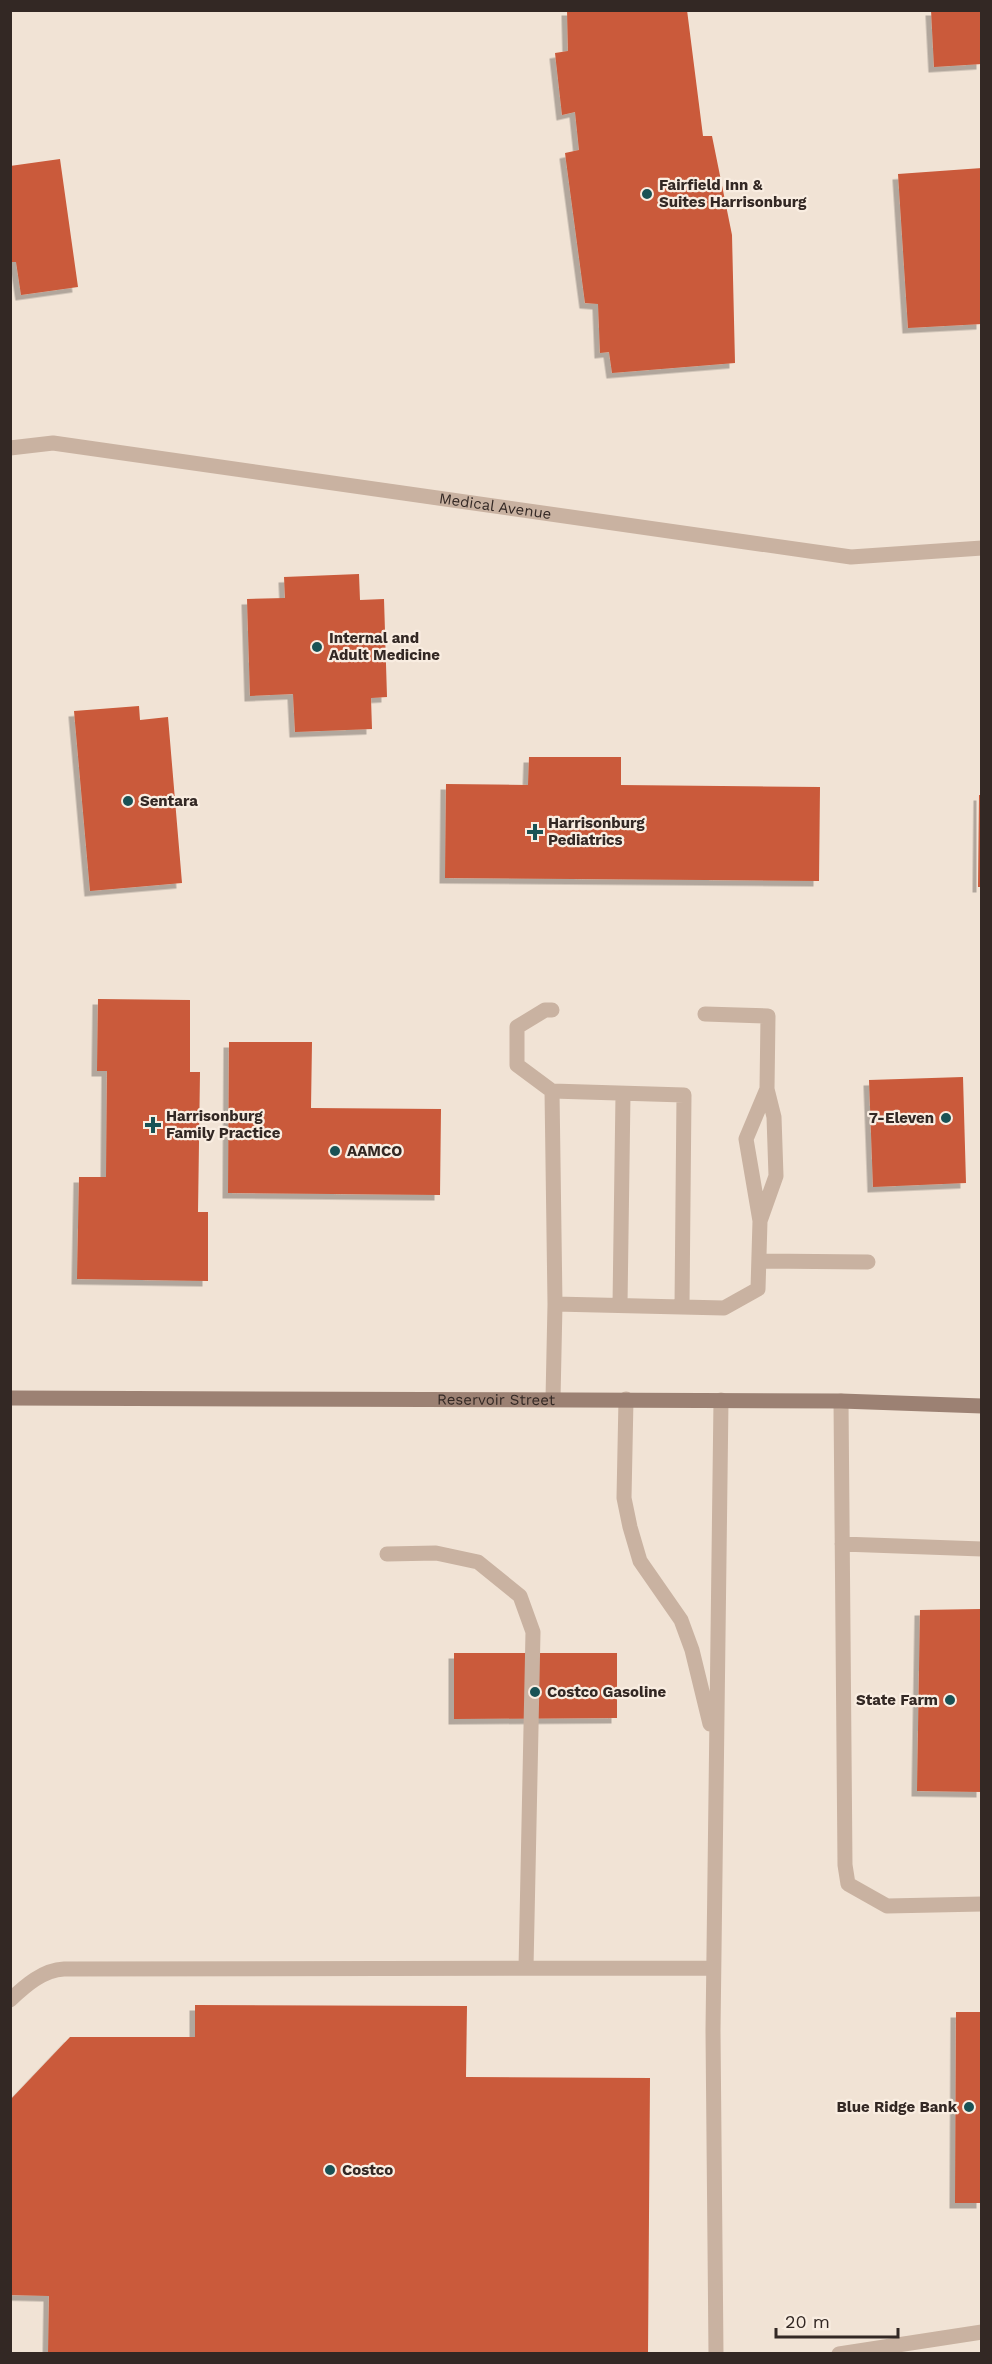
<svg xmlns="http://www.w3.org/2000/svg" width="992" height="2364" font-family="'Work Sans',sans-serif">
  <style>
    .building { fill: #ca5a3a; filter: url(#shadow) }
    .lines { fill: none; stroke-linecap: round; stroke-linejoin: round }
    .lane { stroke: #c9b2a1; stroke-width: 15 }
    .street { stroke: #c9b2a1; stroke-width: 15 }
    .secondary { stroke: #9c8173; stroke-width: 15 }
    .poi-dot { fill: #195255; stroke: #f9ede1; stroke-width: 2 }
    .labels { text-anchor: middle; stroke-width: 4.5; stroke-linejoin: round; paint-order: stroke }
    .poi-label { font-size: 15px; font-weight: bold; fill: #332824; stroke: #f9ede1; text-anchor: start }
    .street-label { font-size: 15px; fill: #332824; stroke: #f9ede1 }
  </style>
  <defs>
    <filter id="shadow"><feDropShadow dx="-5.5" dy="5.5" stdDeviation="0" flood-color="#0004"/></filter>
  </defs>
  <rect width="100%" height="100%" fill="#f1e3d5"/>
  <path class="building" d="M567 10H687L703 136H712L732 235 735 363 612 373 609 352 600 353 598 304 585 303 565 153 579 150 575 112 562 115 555 53 568 51Z
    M931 10H982V64L934 67Z
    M60 159 78 287 21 295 16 262H10V166Z
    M982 168V324L908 328 898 174Z
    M359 574 360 600 384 599 387 697 371 698 372 729 295 732 293 694 250 696 247 599 285 598 284 577Z
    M139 706 140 720 168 717 182 883 90 891 74 711Z
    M529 757H621V785L820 787 819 881 445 878 446 784 528 785Z
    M979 795H982V887H978Z
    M98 999 190 1000V1072H200L198 1212H208V1281L77 1279 79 1177H106L107 1071H97Z
    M229 1042H312L311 1108 441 1109 440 1195 228 1193Z
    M963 1077 966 1183 873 1187 869 1080Z
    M982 1609V1792L917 1791 920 1610Z
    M454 1653H617V1718L454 1719Z
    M195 2005 467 2006 466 2077 650 2078 648 2354H48L49 2296 10 2295 12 2098 70 2037H195Z
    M956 2012H982V2203H955Z"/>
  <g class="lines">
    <path class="lane" d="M552 1010H545L517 1027V1065L552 1091 684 1095 682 1306
      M705 1014 768 1016 767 1089 774 1117 776 1176 760 1221
      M552 1091 555 1304 553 1399
      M759 1261 868 1262
      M555 1304 724 1308 758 1289 760 1221 746 1139 767 1089
      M620 1305 623 1094
      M626 1399 624 1498 630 1527 640 1561 681 1620 692 1650 710 1724
      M841 1401 845 1865 848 1884 887 1906 982 1904
      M842 1544 982 1549
      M387 1554 436 1553 478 1562 520 1596 533 1632 526 1968
      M10 2000C26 1985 43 1970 64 1969L713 1968
      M716 2354 713 2031 721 1400
      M839 2354 982 2332"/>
    <path class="street" id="s1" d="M10 448 53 443 851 557 982 548"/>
    <path class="secondary" id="s2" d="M10 1398 841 1401 982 1406"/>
  </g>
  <g class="poi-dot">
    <circle cx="647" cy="194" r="6"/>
    <circle cx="317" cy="647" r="6"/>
    <circle cx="128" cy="801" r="6"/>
    <path d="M532 823h6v6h6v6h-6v6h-6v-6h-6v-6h6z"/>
    <circle cx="946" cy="1118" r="6"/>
    <path d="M150 1116h6v6h6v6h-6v6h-6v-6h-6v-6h6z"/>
    <circle cx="335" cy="1151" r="6"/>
    <circle cx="535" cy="1692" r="6"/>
    <circle cx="950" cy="1700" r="6"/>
    <circle cx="969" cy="2107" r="6"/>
    <circle cx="330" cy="2170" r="6"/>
  </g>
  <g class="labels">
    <g class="poi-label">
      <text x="659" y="190">Fairfield Inn &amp;<tspan x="659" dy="17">Suites Harrisonburg</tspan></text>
      <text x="329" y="643">Internal and<tspan x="329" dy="17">Adult Medicine</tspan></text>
      <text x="140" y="806">Sentara</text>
      <text x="548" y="828">Harrisonburg<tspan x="548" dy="17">Pediatrics</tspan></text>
      <text x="166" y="1121">Harrisonburg<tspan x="166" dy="17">Family Practice</tspan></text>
      <text x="934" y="1123" text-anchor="end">7-Eleven</text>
      <text x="347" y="1156">AAMCO</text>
      <text x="547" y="1697">Costco Gasoline</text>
      <text x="938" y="1705" text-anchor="end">State Farm</text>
      <text x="957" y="2112" text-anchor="end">Blue Ridge Bank</text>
      <text x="342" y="2175">Costco</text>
    </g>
    <g class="street-label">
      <text dy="5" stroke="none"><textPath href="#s1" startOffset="490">Medical Avenue</textPath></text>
      <text dy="5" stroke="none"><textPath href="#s2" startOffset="486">Reservoir Street</textPath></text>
    </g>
  </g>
  <rect width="992" height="2364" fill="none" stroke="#332824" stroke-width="24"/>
  <path d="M776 2328v9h122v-9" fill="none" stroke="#332824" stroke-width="3"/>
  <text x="785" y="2328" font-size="18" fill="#332824" stroke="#f9ede1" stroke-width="4.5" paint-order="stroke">20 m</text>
</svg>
